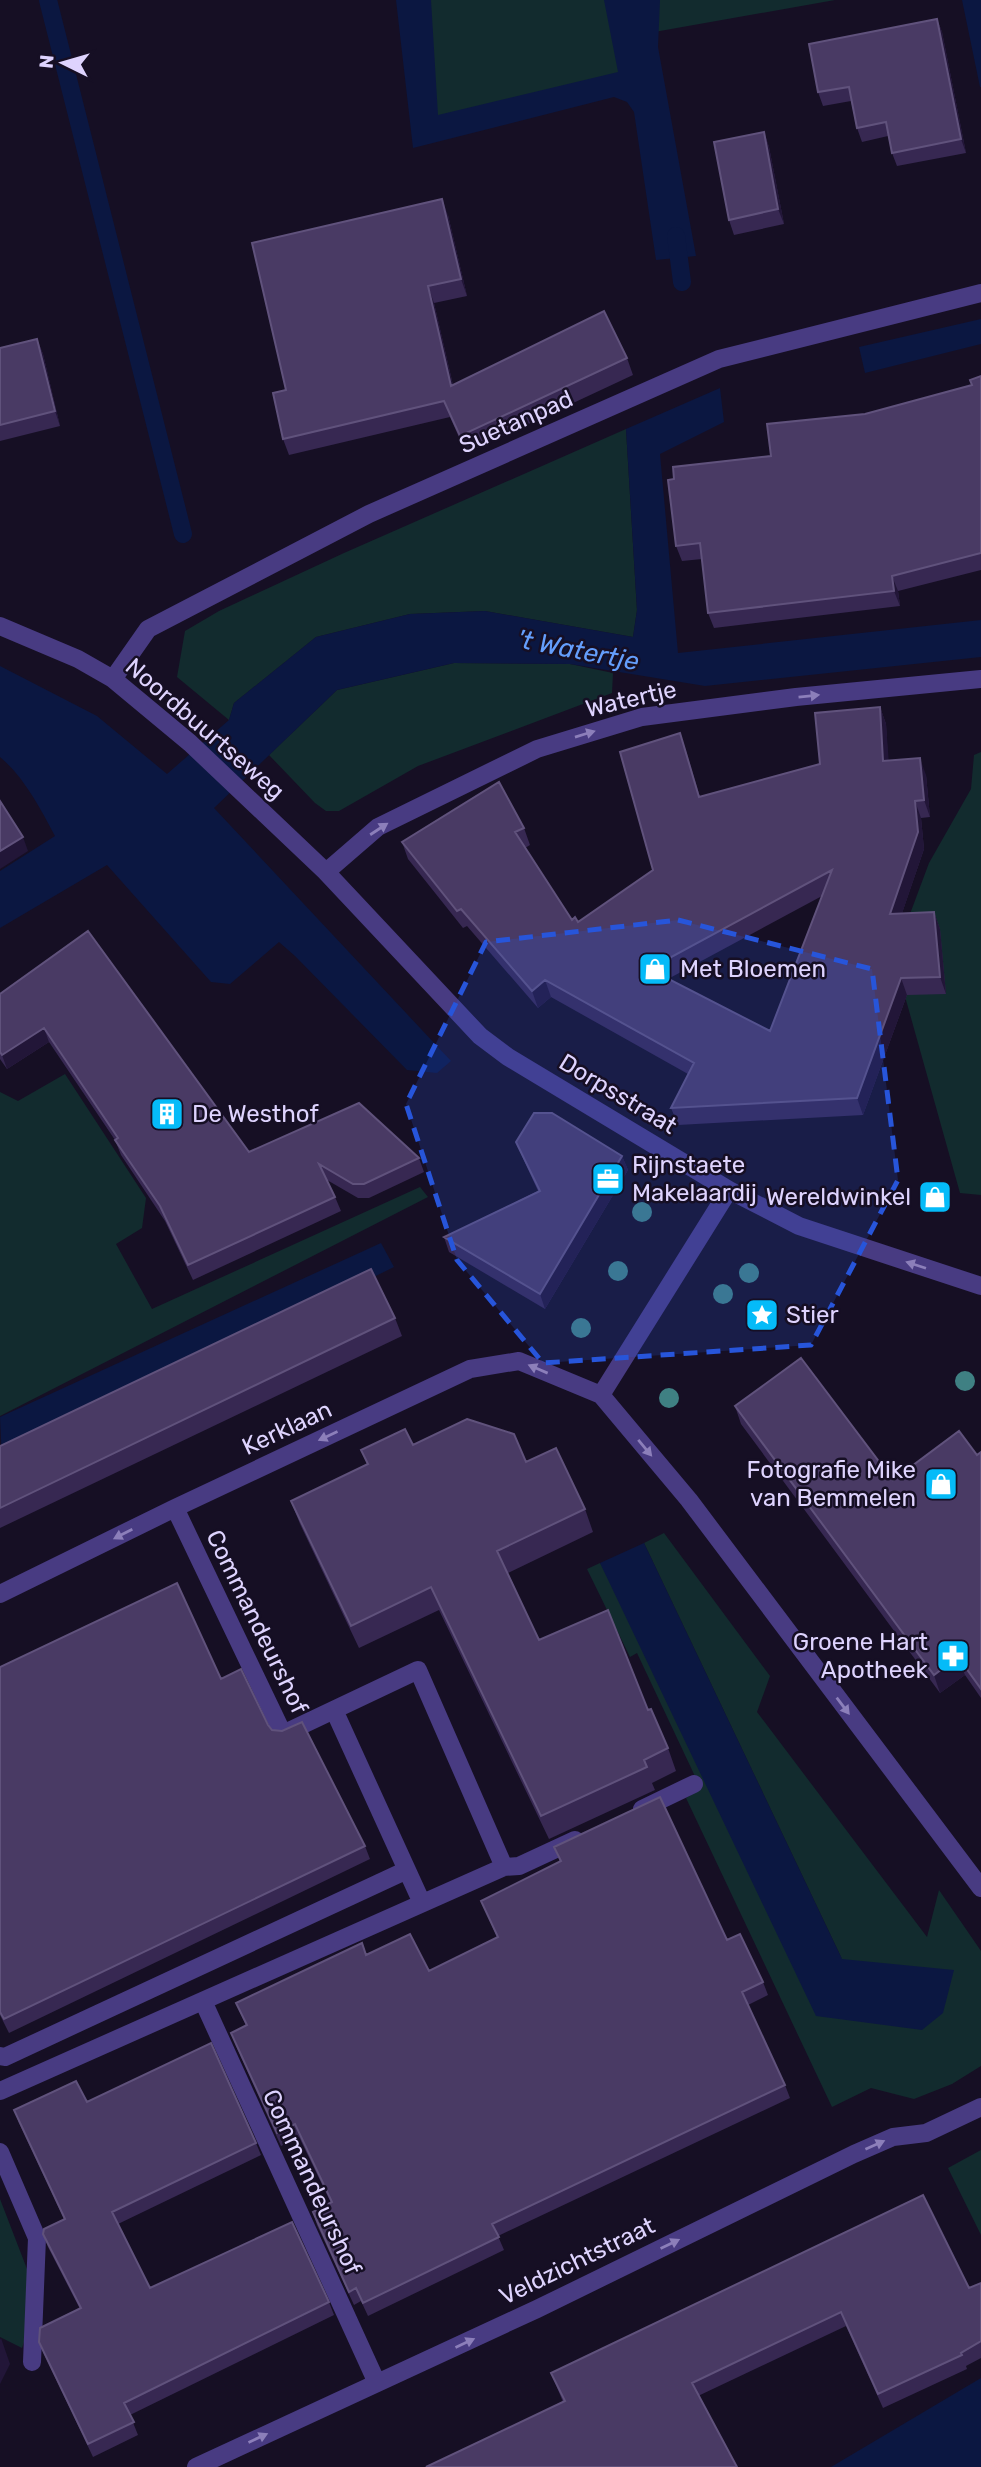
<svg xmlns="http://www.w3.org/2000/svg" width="981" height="2467" font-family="Rubik,sans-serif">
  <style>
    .green { fill: #122b2e }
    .water { fill: #0b1741 }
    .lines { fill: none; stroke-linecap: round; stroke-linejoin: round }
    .stream { stroke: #0b1741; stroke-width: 18 }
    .street { stroke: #483b82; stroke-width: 18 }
    .tree { fill: #3f8083 }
    .wall { fill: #372852; fill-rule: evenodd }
    .shaded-wall { fill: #221638 }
    .building { fill: #493a64; stroke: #60527c; stroke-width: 2; fill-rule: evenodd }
    .oneway { fill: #8c7fba }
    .marked { fill: #2755da; fill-opacity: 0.2; stroke: #2755da; stroke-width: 5; stroke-dasharray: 14 9; stroke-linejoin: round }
    .labels { text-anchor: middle; stroke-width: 5; stroke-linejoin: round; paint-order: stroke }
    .street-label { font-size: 24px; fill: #ded3fe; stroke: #160f24 }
    .poi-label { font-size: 24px; fill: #ded3fe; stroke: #160f24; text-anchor: start }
    .water-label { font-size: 26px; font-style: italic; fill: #649efc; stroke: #160f24 }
  </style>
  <rect width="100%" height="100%" fill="#160f24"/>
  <path class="green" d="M417 0H835L643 34 644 82 426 129Z
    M626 429 637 610 633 637 485 611 410 614 316 637 234 703 229 720 177 677 185 631 219 611 344 553Z
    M454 663 570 664 613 673 612 693 418 766 339 811H326L315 803 269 755 337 690Z
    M981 752V1195L960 1193 906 1000 901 965 904 930 929 863 971 789 974 755Z
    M65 1074 146 1198 142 1228 116 1244 152 1309 420 1187 428 1197 0 1416V1092L18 1101Z
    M664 1533 770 1676 757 1712 927 1937 939 1890 981 1951V2066L952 2084 914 2099 871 2088 832 2107 686 1798 701 1789 637 1653 630 1657 587 1569 600 1563 842 1959 644 1543Z
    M981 2150V2235L948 2168Z
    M0 2199 27 2269 31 2321 22 2348 0 2337Z"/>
  <path class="water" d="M396 0H431L438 115 618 72 604 0H660L658 47 696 256 656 260 634 112 627 102 614 97 413 148Z
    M962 0H981V87H980Z
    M981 319V344L865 373 859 347Z
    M720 388 724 422 660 454 678 653 981 620V657L705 686 570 664 454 663 337 690 214 808 451 1061 437 1073 407 1070 295 956 279 942 230 984 211 982 107 865 0 928V871L55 836C40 808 24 777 0 757V666L97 716 167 774 229 720 234 703 316 637 410 614 485 611 633 637 637 610 626 429Z
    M381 1243 394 1267 2 1460 0 1417Z
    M644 1543 842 1959 954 1970 943 2013 922 2030 816 2016 600 1563Z
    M981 2378V2467H831Z"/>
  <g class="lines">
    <path class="stream" d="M48 0 183 534
      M676 236 682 282"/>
    <path class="street" d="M0 626 78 659 113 679 190 743 326 872 480 1036 508 1057 729 1190 799 1226 981 1286
      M113 679 148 629 369 514 719 359 981 293
      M326 872 378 827 537 749 642 717 796 697 981 679
      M601 1395 729 1190
      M0 1594 175 1508 470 1369 519 1361 601 1395 689 1500 981 1888
      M334 1710 422 1903
      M642 1809 694 1784
      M504 1867 519 1866 575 1840
      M203 2001 377 2383
      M0 2056 5 2057 407 1870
      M0 2091 504 1867 418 1670 283 1734 175 1508
      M0 2152 37 2238 32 2362
      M196 2467 537 2309 854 2154 893 2137 926 2133 981 2107"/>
  </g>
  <g class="tree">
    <circle cx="642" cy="1212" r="10"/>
    <circle cx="618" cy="1271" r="10"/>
    <circle cx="749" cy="1273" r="10"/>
    <circle cx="723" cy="1294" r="10"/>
    <circle cx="581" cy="1328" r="10"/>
    <circle cx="965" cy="1381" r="10"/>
    <circle cx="669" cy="1398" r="10"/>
  </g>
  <path class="wall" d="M937 19 942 32 966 153 897 166 892 153 888 136 862 142 857 128 851 101 823 106 818 92Z
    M764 132 769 147 784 224 734 235 729 220Z
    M448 215 467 296 434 303 453 385 627 358 633 375 466 453 450 417 289 455 283 439 286 390Z
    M37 339 43 354 60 426 0 441V348Z
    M981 376V570L898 591 900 606 714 628 708 613 702 559 682 561 676 546 771 456 865 414 972 385Z
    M880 707 886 724 888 761 926 775 930 817 921 818 924 849 902 913 934 912 940 929 946 994 907 995 863 1115 678 1125 671 1108 688 1074 551 997 538 1008 467 926 463 928 408 859 402 842 524 828 530 845 525 848 572 920 578 922 653 870 680 733 700 797 820 764ZM822 896 770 1031 668 979Z
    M0 994 249 1152 419 1158 424 1172 369 1198H358L327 1180 335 1197 341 1211 193 1280 165 1221 121 1155 115 1140 49 1042 7 1069 0 1059Z
    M516 1142 622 1156 628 1170 545 1309 449 1252 444 1237 538 1191 522 1156Z
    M395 1318 402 1336 0 1528V1446Z
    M735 1406 893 1480 977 1455 981 1452V1698L965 1675 940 1693 741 1424Z
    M413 1445 526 1462 585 1509 593 1532 508 1573 539 1640 648 1710 668 1748 676 1771 652 1783 655 1790 549 1839 439 1610 359 1648 300 1524 291 1501 367 1464 361 1450Z
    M0 1667 221 1679 268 1725 365 1846 370 1859 9 2033 0 2015Z
    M554 1847 727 1940 763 1982 768 1995 748 2005 785 2085 790 2098 498 2236 504 2250 368 2316 361 2301 354 2305 317 2225 313 2212 331 2203 299 2137 281 2146 236 2046 231 2033 246 2026 236 2003 366 1955 429 1971 497 1937 481 1901 560 1862Z
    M87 2102 256 2143 261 2155 118 2224 150 2288 329 2302 334 2315 130 2415 138 2435 93 2457 44 2354 39 2342 80 2309 48 2247 43 2234 64 2219 19 2123 14 2110Z
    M923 2195 969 2288 981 2283V2358L966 2366 967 2369 883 2408 846 2326 698 2396 563 2402 551 2373Z"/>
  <path class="shaded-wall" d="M937 19 942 32 966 153 961 139Z
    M764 132 769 147 784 224 778 209Z
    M442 199 448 215 467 296 461 279Z
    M428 286 434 303 457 403 451 386Z
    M37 339 43 354 60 426 55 411Z
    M892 576 898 591 900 606 894 591Z
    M880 707 886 724 890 778 883 761Z
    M680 733 686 750 705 814 699 797Z
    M920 758 926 775 930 817 924 800Z
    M915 801 921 818 924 849 896 931 890 914Z
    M23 837 28 851 0 869V851Z
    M934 912 940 929 946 994 940 977Z
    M901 978 907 995 863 1115 857 1098Z
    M545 980 551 997 538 1008 532 991Z
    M44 1028 49 1042 7 1069 2 1055Z
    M622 1156 628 1170 545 1309 540 1294Z
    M958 1657 965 1675 940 1693 934 1675Z
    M1 2338 10 2364 0 2384V2340Z"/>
  <path class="building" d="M937 19 961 139 892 153 886 122 857 128 849 87 818 92 809 44Z
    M764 132 778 209 729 220 714 142Z
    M442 199 461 279 428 286 451 386 604 311 627 358 460 436 444 401 283 439 273 393 286 390 252 243Z
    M37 339 55 411 0 425V348Z
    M981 376V553L892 576 894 591 708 613 700 543 676 546 668 480 674 479 673 467 771 456 767 424 865 414 972 385 970 380Z
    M880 707 883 761 920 758 924 800 915 801 918 832 890 914 934 912 940 977 901 978 857 1098 671 1108 694 1063 545 980 532 991 461 909 457 911 402 842 499 782 524 828 515 832 572 920 575 917 578 922 653 870 620 752 680 733 699 797 820 764 815 713ZM832 870 770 1031 649 969Z
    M0 801 23 837 0 851Z
    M88 931 249 1152 359 1103 419 1158 364 1184H353L319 1164 335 1197 188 1265 160 1206 115 1140 118 1138 44 1028 2 1055 0 1052V994Z
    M534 1113H552L622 1156 540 1294 444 1237 540 1191 516 1142Z
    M371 1269 395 1318 0 1508V1446Z
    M801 1358 893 1480 959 1431 977 1455 981 1452V1689L958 1657 934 1675 735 1406Z
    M467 1419 514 1434 526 1462 556 1448 585 1509 497 1551 539 1640 608 1610 648 1710 651 1709 668 1748 644 1760 647 1767 541 1816 431 1587 351 1626 291 1501 368 1464 361 1450 405 1429 413 1445Z
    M177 1583 221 1679 241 1669 268 1725 272 1730 282 1731 302 1722 365 1846 4 2019 0 2012V1667Z
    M660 1797 727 1940 740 1934 763 1982 742 1992 785 2085 492 2224 499 2237 363 2303 356 2288 349 2292 313 2212 332 2202 295 2124 277 2133 231 2033 247 2025 236 2003 362 1943 366 1955 410 1934 429 1971 498 1937 481 1901 561 1861 554 1847Z
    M211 2043 256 2143 112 2212 150 2288 292 2222 329 2302 124 2403 134 2422 88 2444 39 2342 40 2328 81 2308 43 2234 44 2229 65 2219 14 2110 76 2081 87 2102Z
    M923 2195 969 2288 981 2283V2341L961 2353 962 2355 878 2394 841 2312 692 2383 737 2467H426L565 2401 551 2373Z"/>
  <defs><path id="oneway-solid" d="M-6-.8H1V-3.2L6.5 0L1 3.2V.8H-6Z" transform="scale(1.75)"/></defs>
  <g class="oneway">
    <use href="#oneway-solid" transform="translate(809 696) rotate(-6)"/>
    <use href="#oneway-solid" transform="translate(585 734) rotate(-17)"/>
    <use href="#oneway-solid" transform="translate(379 829) rotate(-33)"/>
    <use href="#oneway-solid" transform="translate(916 1265) rotate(-162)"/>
    <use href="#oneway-solid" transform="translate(538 1369) rotate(-157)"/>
    <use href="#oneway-solid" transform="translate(328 1436) rotate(155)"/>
    <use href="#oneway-solid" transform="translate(645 1448) rotate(50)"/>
    <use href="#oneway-solid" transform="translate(123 1534) rotate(153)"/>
    <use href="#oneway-solid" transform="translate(843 1706) rotate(53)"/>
    <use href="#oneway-solid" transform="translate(875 2145) rotate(-24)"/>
    <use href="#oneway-solid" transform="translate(670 2244) rotate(-26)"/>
    <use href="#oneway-solid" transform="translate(465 2343) rotate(-25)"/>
    <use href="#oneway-solid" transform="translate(258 2438) rotate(-25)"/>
  </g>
  <path class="marked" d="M678 920 872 969 898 1180 811 1345 543 1363 457 1260 406 1104 486 942Z"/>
  <defs>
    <symbol id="shop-square" viewBox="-11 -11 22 22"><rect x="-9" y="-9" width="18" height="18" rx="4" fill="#05bbf8" stroke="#160f24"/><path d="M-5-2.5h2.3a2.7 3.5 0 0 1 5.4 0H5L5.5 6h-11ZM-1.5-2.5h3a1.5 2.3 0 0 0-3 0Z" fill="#fff"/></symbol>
    <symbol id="building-square" viewBox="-11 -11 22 22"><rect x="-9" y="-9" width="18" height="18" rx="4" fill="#05bbf8" stroke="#160f24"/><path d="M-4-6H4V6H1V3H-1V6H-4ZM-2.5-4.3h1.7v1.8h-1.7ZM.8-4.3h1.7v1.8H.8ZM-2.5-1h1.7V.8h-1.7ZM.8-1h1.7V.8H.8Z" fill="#fff"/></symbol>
    <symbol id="office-square" viewBox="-11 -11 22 22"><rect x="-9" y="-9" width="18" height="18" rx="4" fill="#05bbf8" stroke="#160f24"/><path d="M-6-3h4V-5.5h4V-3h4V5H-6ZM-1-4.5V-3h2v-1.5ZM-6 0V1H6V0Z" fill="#fff"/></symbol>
    <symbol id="sight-square" viewBox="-11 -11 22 22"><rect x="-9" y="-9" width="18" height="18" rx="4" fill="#05bbf8" stroke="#160f24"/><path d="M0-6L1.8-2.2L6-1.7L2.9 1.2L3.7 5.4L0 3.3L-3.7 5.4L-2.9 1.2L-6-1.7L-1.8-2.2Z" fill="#fff"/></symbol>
    <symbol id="pharmacy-square" viewBox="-11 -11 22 22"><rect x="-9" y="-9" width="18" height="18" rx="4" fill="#05bbf8" stroke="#160f24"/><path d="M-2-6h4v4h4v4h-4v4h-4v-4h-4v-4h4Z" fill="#fff"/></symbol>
  </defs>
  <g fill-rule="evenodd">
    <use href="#shop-square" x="636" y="950" width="38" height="38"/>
    <use href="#building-square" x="148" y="1095" width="38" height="38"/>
    <use href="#office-square" x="589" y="1160" width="38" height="38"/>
    <use href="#shop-square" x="916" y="1178" width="38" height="38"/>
    <use href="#sight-square" x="743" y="1296" width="38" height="38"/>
    <use href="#shop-square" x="922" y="1465" width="38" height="38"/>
    <use href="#pharmacy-square" x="934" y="1637" width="38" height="38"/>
  </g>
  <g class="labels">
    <g class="street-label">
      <text transform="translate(516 422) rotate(-24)" y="8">Suetanpad</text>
      <text transform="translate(631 699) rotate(-13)" y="8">Watertje</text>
      <text transform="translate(205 729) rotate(41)" y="8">Noordbuurtseweg</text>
      <text transform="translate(618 1094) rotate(31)" y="8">Dorpsstraat</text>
      <text transform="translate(287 1428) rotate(-25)" y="8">Kerklaan</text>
      <text transform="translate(257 1622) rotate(64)" y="8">Commandeurshof</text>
      <text transform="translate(312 2182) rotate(65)" y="8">Commandeurshof</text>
      <text transform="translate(577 2261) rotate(-26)" y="8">Veldzichtstraat</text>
    </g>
    <g class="poi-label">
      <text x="680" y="977">Met Bloemen</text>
      <text x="192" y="1122">De Westhof</text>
      <text x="632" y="1173">Rijnstaete<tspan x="632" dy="28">Makelaardij</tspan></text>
      <text x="911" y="1205" text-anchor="end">Wereldwinkel</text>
      <text x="786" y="1323">Stier</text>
      <text x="916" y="1478" text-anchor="end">Fotografie Mike<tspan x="916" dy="28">van Bemmelen</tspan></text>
      <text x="928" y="1650" text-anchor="end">Groene Hart<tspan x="928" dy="28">Apotheek</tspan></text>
    </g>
    <g class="water-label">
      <text transform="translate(578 650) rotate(11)" y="9">'t Watertje</text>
    </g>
  </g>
  <g transform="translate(63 63) rotate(275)" stroke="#160f24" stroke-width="5" paint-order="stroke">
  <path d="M0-5L12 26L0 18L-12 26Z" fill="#ded3fe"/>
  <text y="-10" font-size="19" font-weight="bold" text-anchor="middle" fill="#ded3fe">N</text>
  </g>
</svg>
